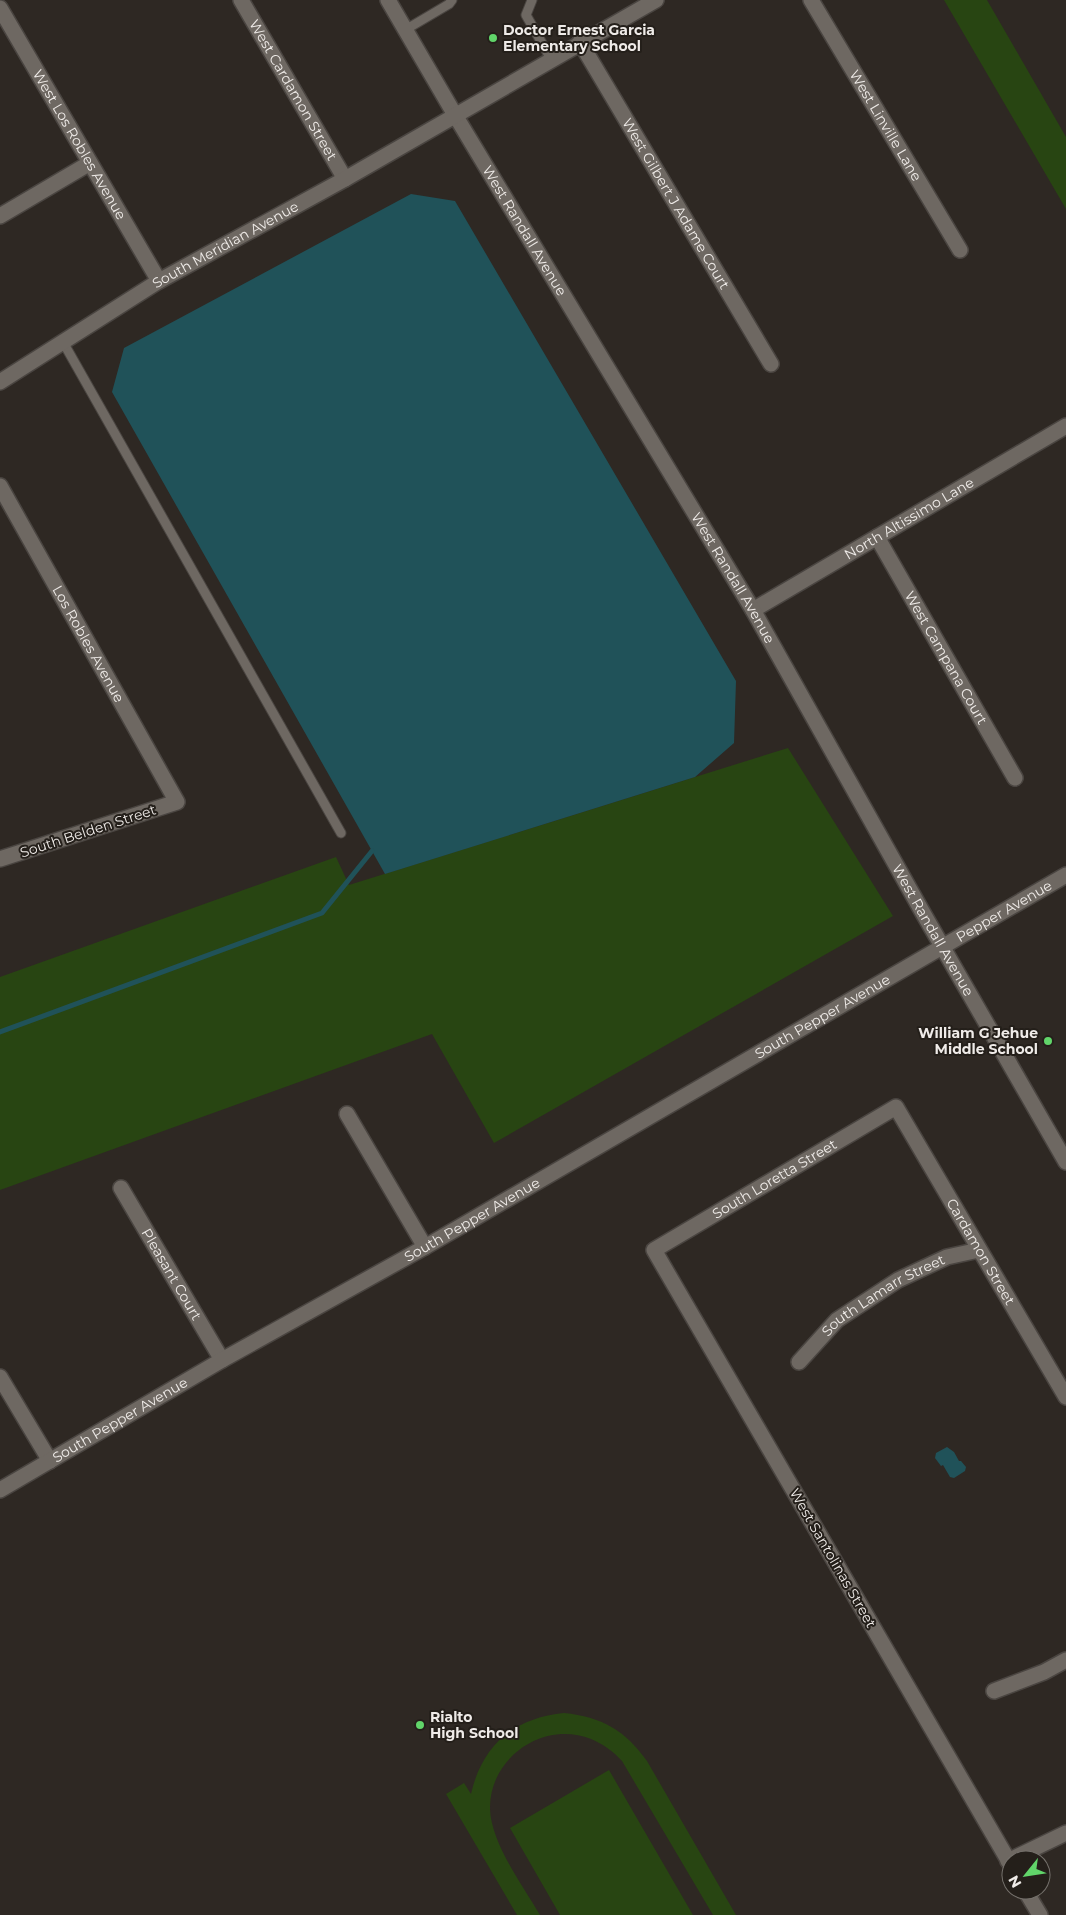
<svg xmlns="http://www.w3.org/2000/svg" width="1066" height="1915" font-family="Montserrat,sans-serif">
  <style>
    .green { fill: #284512 }
    .water { fill: #205259 }
    .lines { fill: none; stroke-linecap: round; stroke-linejoin: round }
    .stream { stroke: #205259; stroke-width: 5 }
    .service-casing { stroke: #4a4541; stroke-width: 11 }
    .minor-casing { stroke: #4a4541; stroke-width: 18 }
    .tertiary-casing { stroke: #4a4541; stroke-width: 18 }
    .secondary-casing { stroke: #4a4541; stroke-width: 18 }
    .service { stroke: #6e6862; stroke-width: 9 }
    .minor { stroke: #6e6862; stroke-width: 15 }
    .tertiary { stroke: #6e6862; stroke-width: 15 }
    .secondary { stroke: #6e6862; stroke-width: 15 }
    .poi-dot { fill: #61d56a; stroke: #241f1a; stroke-width: 2 }
    .labels { text-anchor: middle; stroke-width: 4; stroke-linejoin: round; paint-order: stroke }
    .poi-label { font-size: 14px; font-weight: bold; fill: #efebe8; stroke: #241f1a; text-anchor: start }
    .street-label { font-size: 14px; fill: #efebe8; stroke: #241f1a }
  </style>
  <rect width="100%" height="100%" fill="#2e2823"/>
  <path class="green" d="M944 0H987L1066 137V209Z
    M788 748 893 916 494 1143 432 1034 0 1190V977L336 857 349 885Z
    M564 1713C602 1717 625 1730 647 1761L736 1915H713L622 1761C613 1751 603 1744 591 1739 543 1720 489 1758 490 1809 491 1843 523 1886 540 1915H517L446 1794 464 1783 471 1794C482 1745 514 1718 564 1713Z
    M609 1770 693 1915H560L510 1828Z"/>
  <path class="water" d="M411 194 455 201 736 681 734 743 695 777 385 874 112 392 124 348Z
    M947 1447 954 1452 959 1461H961L966 1467 965 1471 954 1478 950 1477 943 1465 941 1466 935 1458 936 1453Z"/>
  <g class="lines">
    <path class="stream" d="M0 1032 322 913 372 851"/>
    <defs>
      <path id="service" d="M532 0 526 15 551 59
        M405 30 449 4 452 0
        M63 342 341 833"/>
      <g id="minor">
        <path id="s1" d="M241 0 345 179"/>
        <path d="M388 0 455 115"/>
        <path id="s2" d="M811 0 960 250"/>
        <path id="s3" d="M0 8 159 281"/>
        <path id="s4" d="M580 42 771 364"/>
        <path d="M0 216 90 163"/>
        <path id="s5" d="M0 486 177 802 0 859"/>
        <path id="s6" d="M877 537 1015 778"/>
        <path id="s7" d="M753 610 1066 426"/>
        <path d="M347 1114 425 1247"/>
        <path id="s8" d="M121 1188 222 1360"/>
        <path id="s9" d="M799 1362 837 1320 898 1280 947 1257 979 1250"/>
        <path d="M0 1377 50 1461"/>
        <path d="M994 1691 1044 1672 1066 1660"/>
        <path d="M1008 1861 1066 1833"/>
        <path id="s10" d="M1011 1865 654 1250 896 1107 1066 1397"/>
        <path d="M1025 1890 1040 1915"/>
      </g>
      <g id="tertiary">
        <path id="s11" d="M455 115 753 610 923 913 1066 1162"/>
        <path id="s12" d="M0 382 159 281 345 179 656 0"/>
      </g>
      <g id="secondary">
        <path id="s13" d="M0 1490 222 1360 425 1247 1066 875"/>
      </g>
    </defs>
    <use href="#service" class="service-casing"/>
    <use href="#minor" class="minor-casing"/>
    <use href="#tertiary" class="tertiary-casing"/>
    <use href="#secondary" class="secondary-casing"/>
    <use href="#service" class="service"/>
    <use href="#minor" class="minor"/>
    <use href="#tertiary" class="tertiary"/>
    <use href="#secondary" class="secondary"/>
  </g>
  <g class="poi-dot">
    <circle cx="493" cy="38" r="5"/>
    <circle cx="1048" cy="1041" r="5"/>
    <circle cx="420" cy="1725" r="5"/>
  </g>
  <g class="labels">
    <g class="poi-label">
      <text x="503" y="35">Doctor Ernest Garcia<tspan x="503" dy="16">Elementary School</tspan></text>
      <text x="1038" y="1038" text-anchor="end">William G Jehue<tspan x="1038" dy="16">Middle School</tspan></text>
      <text x="430" y="1722">Rialto<tspan x="430" dy="16">High School</tspan></text>
    </g>
    <g class="street-label">
      <text dy="5" stroke="none"><textPath href="#s1" startOffset="104">West Cardamon Street</textPath></text>
      <text dy="5" stroke="none"><textPath href="#s2" startOffset="146">West Linville Lane</textPath></text>
      <text dy="5" stroke="none"><textPath href="#s3" startOffset="158">West Los Robles Avenue</textPath></text>
      <text dy="5" stroke="none"><textPath href="#s4" startOffset="188">West Gilbert J Adame Court</textPath></text>
      <text dy="5" stroke="none"><textPath href="#s11" startOffset="135">West Randall Avenue</textPath></text>
      <text dy="5" stroke="none"><textPath href="#s12" startOffset="264">South Meridian Avenue</textPath></text>
      <text dy="5" stroke="none"><textPath href="#s7" startOffset="181">North Altissimo Lane</textPath></text>
      <text dy="5" stroke="none"><textPath href="#s11" startOffset="540">West Randall Avenue</textPath></text>
      <text dy="5" stroke="none"><textPath href="#s5" startOffset="181">Los Robles Avenue</textPath></text>
      <text dy="5" stroke="none"><textPath href="#s6" startOffset="139">West Campana Court</textPath></text>
      <text transform="translate(88 831) rotate(-18)" y="5">South Belden Street</text>
      <text dy="5" stroke="none"><textPath href="#s13" startOffset="1159">Pepper Avenue</textPath></text>
      <text dy="5" stroke="none"><textPath href="#s11" startOffset="945">West Randall Avenue</textPath></text>
      <text dy="5" stroke="none"><textPath href="#s13" startOffset="949">South Pepper Avenue</textPath></text>
      <text dy="5" stroke="none"><textPath href="#s10" startOffset="851">South Loretta Street</textPath></text>
      <text dy="5" stroke="none"><textPath href="#s13" startOffset="544">South Pepper Avenue</textPath></text>
      <text dy="5" stroke="none"><textPath href="#s10" startOffset="1160">Cardamon Street</textPath></text>
      <text dy="5" stroke="none"><textPath href="#s8" startOffset="100">Pleasant Court</textPath></text>
      <text dy="5" stroke="none"><textPath href="#s9" startOffset="109">South Lamarr Street</textPath></text>
      <text dy="5" stroke="none"><textPath href="#s13" startOffset="139">South Pepper Avenue</textPath></text>
      <text transform="translate(833 1558) rotate(60)" y="5">West Santolinas Street</text>
    </g>
  </g>
  <g transform="translate(1026 1875) rotate(240)"><circle r="24" fill="#241f1a" stroke="#75716c"/>
  <path d="M0-4L9 19L0 12L-9 19Z" fill="#61d56a"/>
  <text y="-8" font-size="14" font-weight="bold" text-anchor="middle" fill="#efebe8">N</text>
  </g>
</svg>
